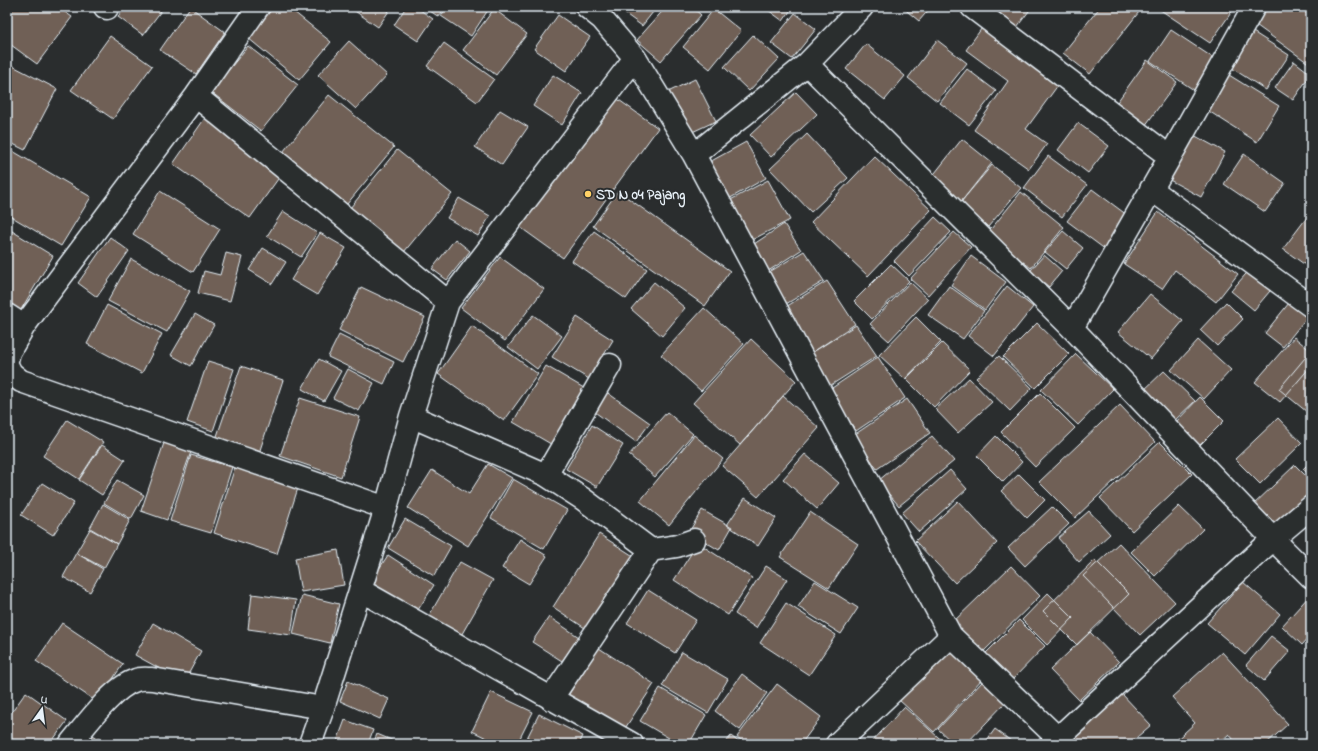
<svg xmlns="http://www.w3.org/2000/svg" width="1318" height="751" font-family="'Indie Flower',sans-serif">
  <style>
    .building { fill: #6f6156; stroke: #e8f1f8 }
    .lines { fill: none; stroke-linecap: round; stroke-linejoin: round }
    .street-casing { stroke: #e8f1f8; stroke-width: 25 }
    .street { stroke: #2a2d2e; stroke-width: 22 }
    .poi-dot { fill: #ffd166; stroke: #2a2d2e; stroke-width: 1.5 }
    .labels { text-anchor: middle; stroke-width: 4; stroke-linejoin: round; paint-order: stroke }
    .poi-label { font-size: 14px; font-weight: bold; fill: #e8f1f8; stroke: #2a2d2e; text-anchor: start }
  </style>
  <rect width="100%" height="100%" fill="#2a2d2e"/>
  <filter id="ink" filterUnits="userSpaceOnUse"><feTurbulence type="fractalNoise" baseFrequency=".025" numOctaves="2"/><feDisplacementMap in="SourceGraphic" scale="8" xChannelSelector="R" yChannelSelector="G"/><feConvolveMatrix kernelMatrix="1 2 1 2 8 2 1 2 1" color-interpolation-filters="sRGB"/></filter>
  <g filter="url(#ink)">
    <path class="building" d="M7 7H58L72 17 37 64 7 42Z
      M126 7H164L143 35 118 17Z
      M190 7 225 32 196 74 160 50Z
      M274 7H288L331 42 299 80 248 38Z
      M349 7H383L389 11 378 27Z
      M406 7H416L433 19 418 41 394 25Z
      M424 7H445L439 17Z
      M447 7H490L471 36 441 16Z
      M616 7H657L642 26Z
      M666 7H692L701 15 661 61 637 40Z
      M764 7H793L783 21Z
      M902 7H931L919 21Z
      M996 7H1032L1017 27 993 10Z
      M1100 7H1133L1139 12 1090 74 1063 53Z
      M1161 7H1235L1210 43 1159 9Z
      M1259 7H1298L1311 16V65L1249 20Z
      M494 9 527 34 496 75 463 50Z
      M714 9 741 31 710 69 683 47Z
      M795 13 816 29 792 59 771 43Z
      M558 15 590 37 566 71 534 49Z
      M984 25 1061 81 1026 129 1047 144 1029 169 974 130 1008 81 966 50Z
      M1171 30 1218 61 1197 92 1150 61Z
      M1253 32 1289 55 1266 90 1230 67Z
      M753 35 779 59 749 91 724 67Z
      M110 36 152 66 113 119 71 90Z
      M937 40 967 63 937 101 908 78Z
      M349 41 387 75 356 109 318 75Z
      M444 43 494 79 477 102 427 66Z
      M866 44 905 76 885 100 846 69Z
      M248 46 298 85 261 131 211 92Z
      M1147 60 1177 82 1145 126 1115 105Z
      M1294 61 1311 74 1293 100 1275 88Z
      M7 63 57 89 25 150 7 141Z
      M967 69 996 91 969 125 940 103Z
      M553 75 582 93 562 125 533 106Z
      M1229 75 1279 106 1257 142 1207 110Z
      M695 79 716 121 688 134 668 92Z
      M796 92 817 114 771 157 750 135Z
      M329 95 394 147 347 204 283 152Z
      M612 95 658 128 563 258 517 225Z
      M500 110 528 127 502 165 475 147Z
      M205 118 283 172 250 218 173 164Z
      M1078 123 1109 146 1088 173 1058 150Z
      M1188 132 1225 152 1201 197 1164 177Z
      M807 134 848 178 811 212 770 169Z
      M962 139 992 163 961 202 931 178Z
      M746 142 766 178 725 201 704 165Z
      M11 150 91 197 61 246 7 214V157Z
      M397 150 452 194 404 252 350 208Z
      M1244 154 1285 183 1265 212 1224 184Z
      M874 156 931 210 868 276 811 222Z
      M1048 156 1087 185 1062 217 1024 188Z
      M992 165 1021 188 988 227 960 203Z
      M768 180 790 220 744 244 723 204Z
      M1092 189 1131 218 1106 250 1067 221Z
      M160 191 220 229 193 272 133 234Z
      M618 191 730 271 705 306 593 226Z
      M1021 192 1064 227 1031 268 987 234Z
      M459 198 490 216 478 236 447 218Z
      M283 211 317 233 301 257 267 236Z
      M1158 212 1238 274 1216 302 1175 270 1162 289 1124 264Z
      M1311 212V269L1283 249Z
      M935 217 951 232 909 276 894 261Z
      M784 224 801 250 762 275 745 250Z
      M7 228 53 256 19 313 7 306Z
      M594 231 647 269 626 299 572 261Z
      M1063 231 1083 248 1066 269 1045 252Z
      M954 232 971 247 928 295 910 279Z
      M320 233 346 248 317 295 291 280Z
      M110 237 129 251 97 297 78 283Z
      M455 239 470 251 447 280 432 269Z
      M263 248 286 262 272 284 249 270Z
      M804 251 824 281 781 307 761 277Z
      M226 253 242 257 230 301 198 293 204 271 220 275Z
      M1044 255 1062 271 1049 287 1030 271Z
      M971 256 1006 282 985 310 951 285Z
      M500 257 544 289 505 341 461 308Z
      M131 259 190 291 167 332 108 301Z
      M891 264 909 281 872 319 854 301Z
      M1252 267 1275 285 1254 310 1231 291Z
      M827 281 855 324 810 354 781 310Z
      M654 282 685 308 662 336 631 309Z
      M910 282 928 299 889 341 870 324Z
      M949 286 984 311 963 339 928 315Z
      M1007 286 1033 307 994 356 968 336Z
      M361 287 425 317 403 362 339 330Z
      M1150 294 1183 321 1151 359 1118 332Z
      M1293 298 1311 312 1283 347 1265 333Z
      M1226 302 1243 319 1217 346 1200 330Z
      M107 305 162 334 142 373 87 344Z
      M704 308 744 344 701 391 661 355Z
      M195 314 214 325 191 366 171 355Z
      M533 315 562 336 537 369 508 347Z
      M577 317 613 340 589 379 552 357Z
      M916 317 941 342 905 379 879 355Z
      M1037 323 1069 354 1035 388 1003 357Z
      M856 325 877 356 828 387 808 355Z
      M472 326 538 374 504 421 438 374Z
      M339 335 394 362 384 384 328 357Z
      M1294 337 1311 351V366L1280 402 1255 382Z
      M751 339 796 381 740 445 693 403Z
      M1198 340 1231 370 1204 399 1171 370Z
      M942 343 970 370 934 407 906 379Z
      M1310 352 1311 354V408L1307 412 1279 389Z
      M1076 354 1113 389 1078 425 1041 390Z
      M999 356 1032 388 1010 411 976 378Z
      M878 357 905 398 856 431 829 390Z
      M319 359 341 371 324 401 302 389Z
      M208 361 234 369 213 431 187 422Z
      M241 366 283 380 259 453 216 439Z
      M546 366 589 391 556 447 513 422Z
      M348 369 374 383 359 411 333 398Z
      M1164 371 1195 401 1173 422 1143 391Z
      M969 378 992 402 958 433 935 409Z
      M605 391 650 423 636 442 592 410Z
      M1040 393 1075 428 1035 467 1001 432Z
      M783 396 819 428 758 497 722 466Z
      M1200 397 1224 421 1197 448 1173 425Z
      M300 398 360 417 341 477 280 456Z
      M907 399 930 433 877 469 854 435Z
      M1120 405 1155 442 1075 518 1039 482Z
      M667 412 693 434 655 477 629 455Z
      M1278 418 1302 443 1260 484 1235 459Z
      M67 420 103 442 79 479 43 456Z
      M592 425 623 445 597 487 566 469Z
      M694 435 723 459 669 525 640 501Z
      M932 436 954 461 899 506 878 481Z
      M996 436 1022 462 1003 482 977 456Z
      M165 440 192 449 167 520 141 511Z
      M1160 442 1192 474 1132 531 1100 498Z
      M102 445 125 460 102 495 79 480Z
      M805 454 839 483 817 509 783 479Z
      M191 455 232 467 211 533 170 521Z
      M1311 461V476L1303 469Z
      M488 464 512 478 476 535H475L468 546 408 508 432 470 469 494Z
      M1295 465 1311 481V491L1273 527 1252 506Z
      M235 467 298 488 277 554 214 533Z
      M950 470 967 489 919 532 902 513Z
      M1019 474 1045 500 1027 518 1001 491Z
      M513 479 567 510 544 549 491 518Z
      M117 480 144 495 131 519 104 503Z
      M42 483 74 503 53 535 21 515Z
      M745 498 776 518 758 546 727 525Z
      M958 501 997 543 955 583 915 541Z
      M103 504 130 520 117 544 90 528Z
      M1179 506 1203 529 1155 576 1131 552Z
      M1052 507 1069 524 1025 566 1008 548Z
      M702 510 732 527 719 550 689 532Z
      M1089 511 1110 534 1079 562 1058 538Z
      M810 512 858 544 829 588 780 557Z
      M405 519 451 546 434 576 388 548Z
      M90 529 117 544 104 568 76 553Z
      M599 534 638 559 591 632 553 607Z
      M520 539 547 556 529 584 502 568Z
      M698 543 752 578 728 615 674 580Z
      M1119 543 1175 602 1140 635 1083 576Z
      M338 550 344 585 301 592 295 558Z
      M76 553 103 569 90 592 63 577Z
      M388 555 434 585 416 613 370 583Z
      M1095 560 1129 594 1077 645 1043 611Z
      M460 562 493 580 459 639 426 621Z
      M766 566 787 579 756 628 735 614Z
      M1011 566 1040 596 982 653 952 623Z
      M815 581 858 608 841 634 798 607Z
      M1243 582 1280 614 1245 655 1207 623Z
      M648 590 696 620 675 653 627 623Z
      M1048 593 1073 618 1047 645 1022 620Z
      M252 594 296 600 291 635 248 629Z
      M1311 594V635L1302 645 1282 626Z
      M302 595 339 604 330 643 293 634Z
      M786 603 836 635 809 675 760 643Z
      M549 617 579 637 562 661 532 642Z
      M1019 620 1045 646 1011 681 984 655Z
      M62 623 123 664 97 702 36 661Z
      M153 623 201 651 184 682 135 655Z
      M1090 632 1119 662 1079 700 1050 670Z
      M1271 636 1290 651 1264 681 1246 665Z
      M599 648 654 684 620 736 565 700Z
      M947 648 982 679 934 732 899 700Z
      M682 652 728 679 708 713 662 686Z
      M1222 652 1288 724 1266 744H1237L1229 734 1218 744H1172L1195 723 1172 697Z
      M742 674 767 693 740 730 715 711Z
      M348 681 389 699 380 719 340 701Z
      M982 682 1005 703 966 744H954L938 729Z
      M777 684 821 717 801 744H746L737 737Z
      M660 688 706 715 689 744H679L640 721Z
      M26 692 67 721 50 744H7V719Z
      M491 692 533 712 517 744H499L472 731Z
      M1122 694 1151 725 1129 744H1081L1074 737Z
      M904 707 946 744H870Z
      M539 714 583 736 579 744H524Z
      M345 720 373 730 368 744H336Z
      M995 729 1015 744H984Z
      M85 730 107 744H76Z
      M377 734 401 744H373Z
      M731 736 741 744H724Z"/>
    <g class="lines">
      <defs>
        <path id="street" d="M105 7 107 8
          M587 7 602 19 635 58 694 155 951 636 1064 744
          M862 7 807 64 1072 328 1273 539 1311 577
          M972 7 1170 157
          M196 96 448 302
          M694 155 807 64
          M1151 189 1311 306
          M7 315 24 326
          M1072 328 1170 157 1254 7
          M7 360 9 352 24 326 196 96 258 7
          M7 365 11 373 21 381 386 508
          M411 416 546 475 583 499 651 550 677 546 694 540
          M546 475 610 365
          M360 590 632 744
          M551 699 651 550
          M1058 738 1273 539 1311 507
          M70 744C86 725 113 687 136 680 141 678 147 679 152 679L323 708
          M310 744 323 708 386 508 411 416 448 302 635 58
          M837 744 951 636"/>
      </defs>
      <use href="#street" class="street-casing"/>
      <use href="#street" class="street"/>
    </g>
  </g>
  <circle class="poi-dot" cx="588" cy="194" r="4"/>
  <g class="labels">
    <g class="poi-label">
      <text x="596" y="199">SD N 04 Pajang</text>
    </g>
  </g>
  <rect width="1318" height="751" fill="none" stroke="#2a2d2e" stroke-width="24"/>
  <rect x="12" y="12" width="1294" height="727" fill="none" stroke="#e8f1f8" stroke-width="1.5" filter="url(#ink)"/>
  <g transform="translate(42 709) rotate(14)" stroke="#2a2d2e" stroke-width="3" paint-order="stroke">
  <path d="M0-3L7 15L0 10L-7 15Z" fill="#e8f1f8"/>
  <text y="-6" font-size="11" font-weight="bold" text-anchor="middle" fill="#e8f1f8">U</text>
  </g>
</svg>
